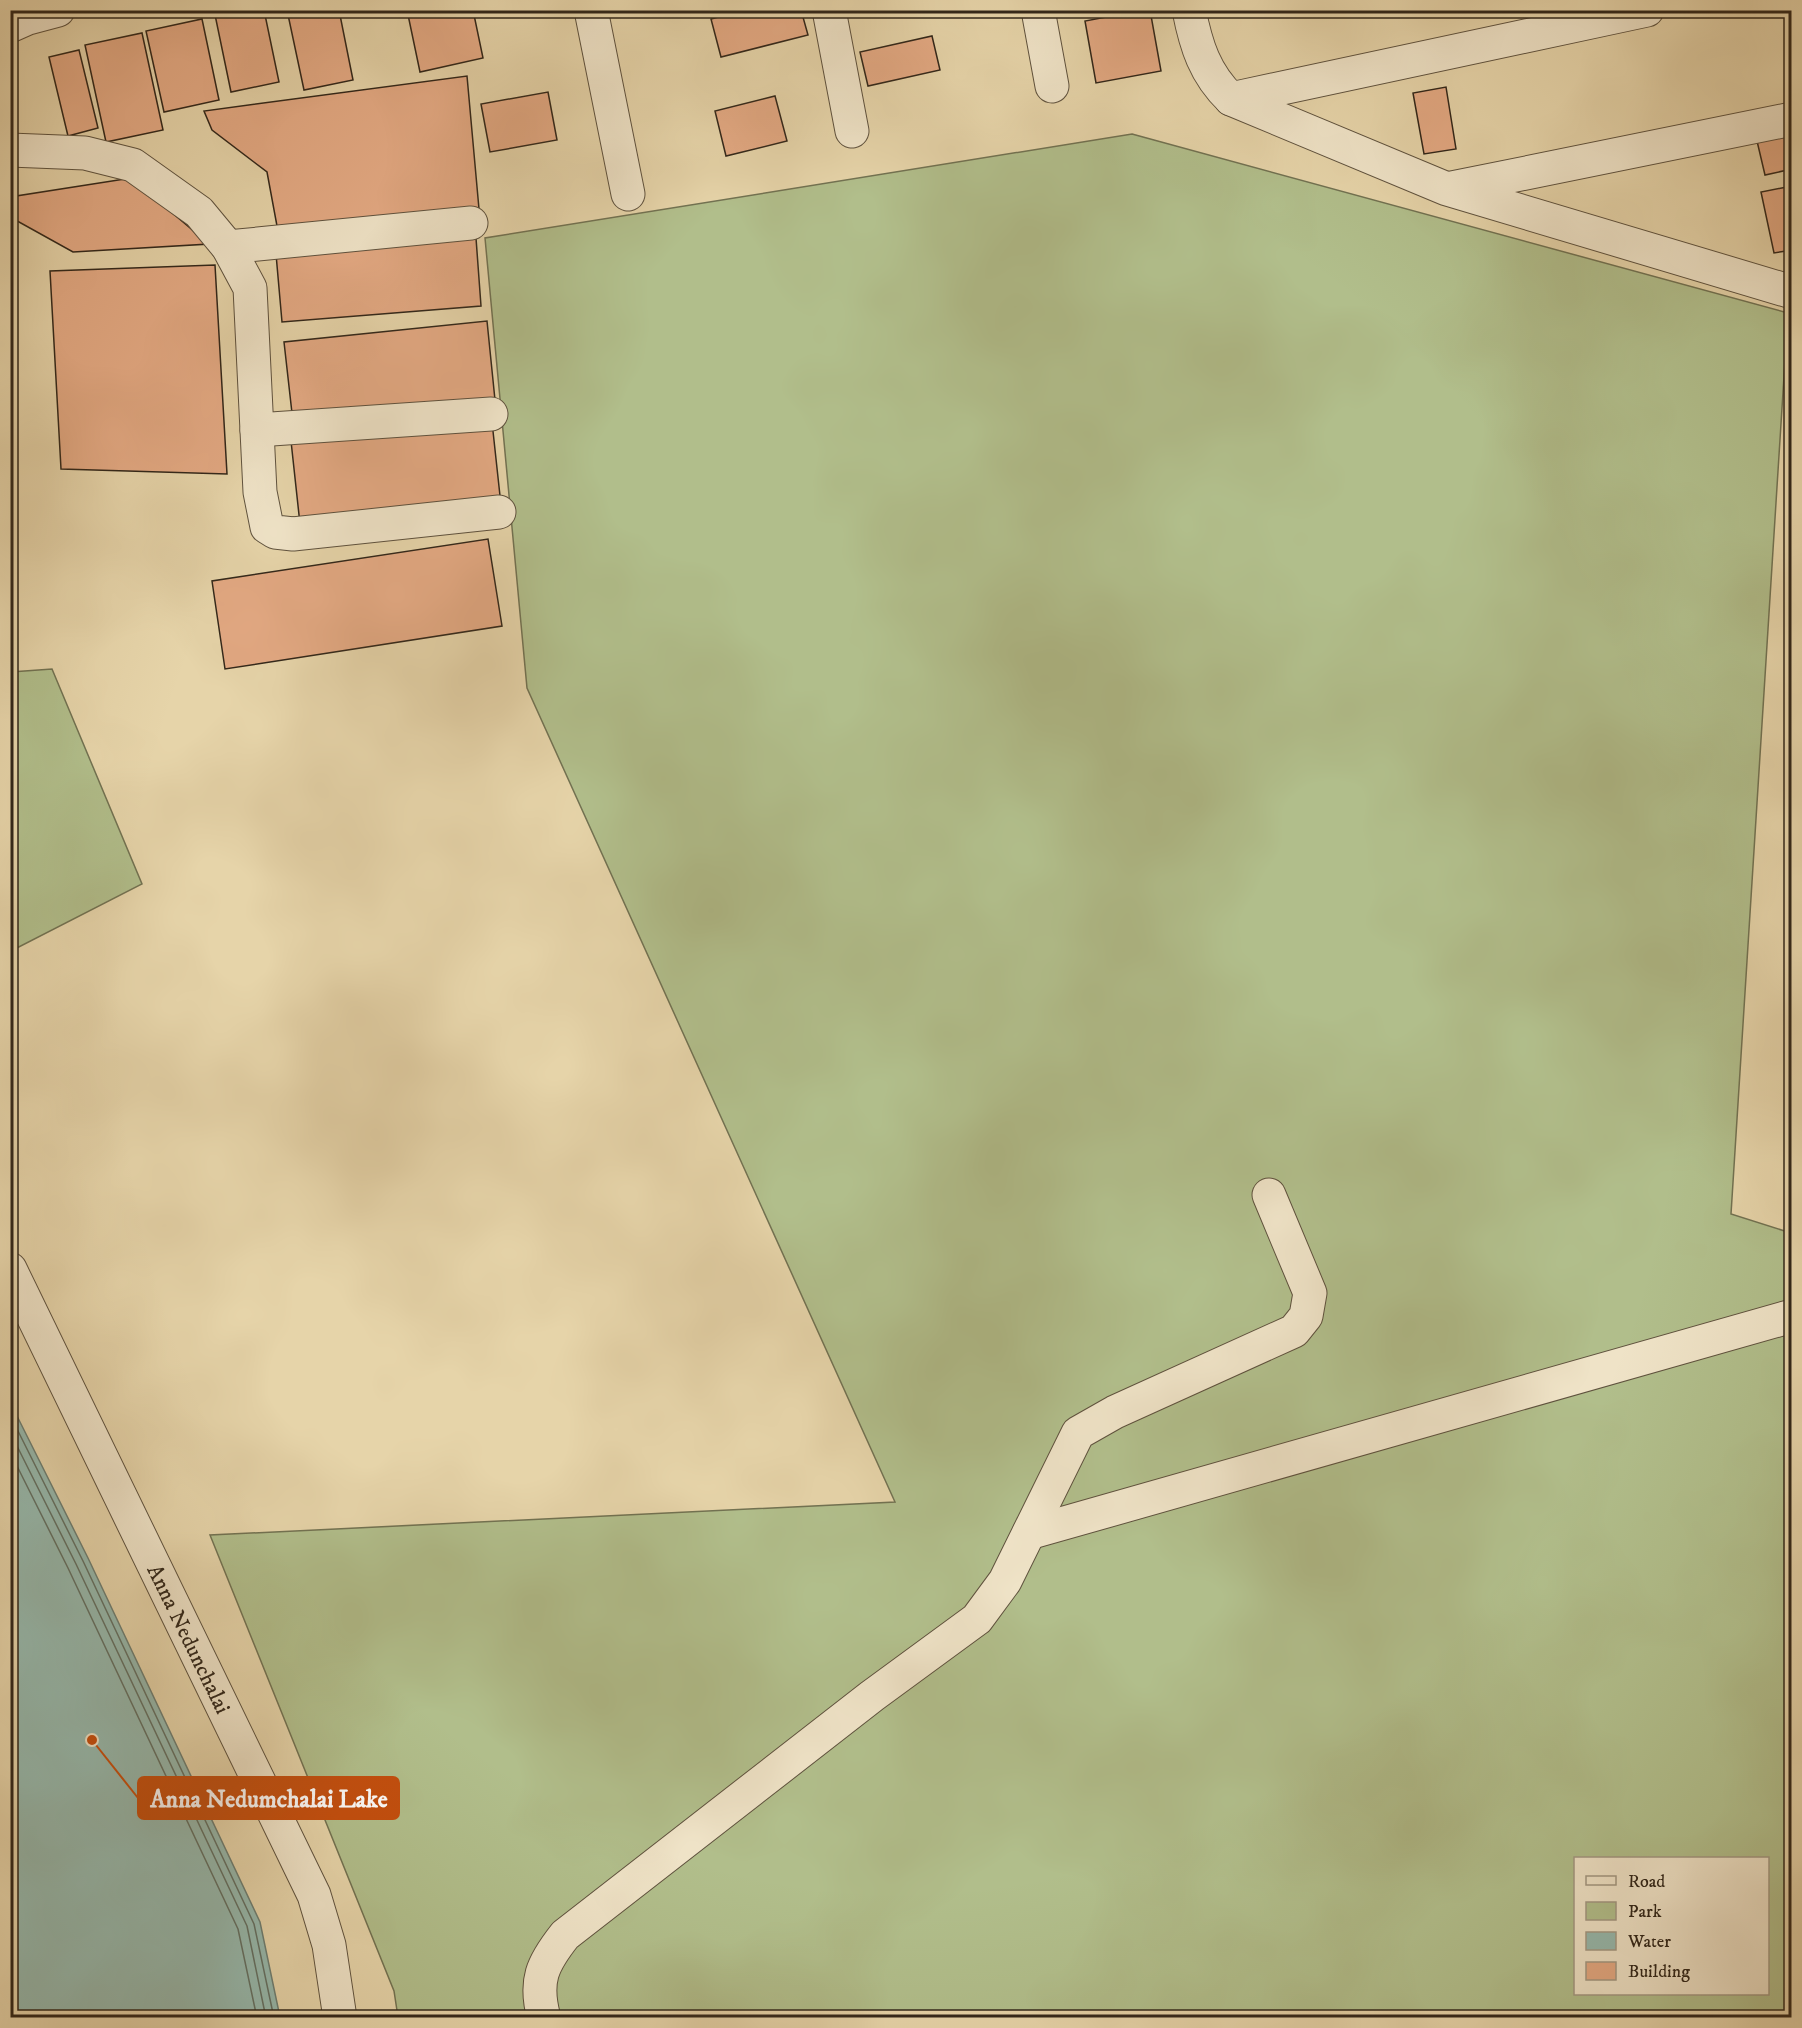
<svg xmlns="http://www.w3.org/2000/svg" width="1802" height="2028" font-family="'IM FELL DW Pica',serif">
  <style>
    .green { fill: #b1be8b; stroke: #727252; stroke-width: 1.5; fill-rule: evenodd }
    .water { fill: #96b8ac; stroke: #6e7e72; stroke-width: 1.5 }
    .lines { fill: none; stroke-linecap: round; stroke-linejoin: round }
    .shore { stroke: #647063; stroke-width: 1.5 }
    .building { fill: #e3a983; stroke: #32271a; stroke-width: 1.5 }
    .minor-casing { stroke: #5f523e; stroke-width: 35 }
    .minor { stroke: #efe3c7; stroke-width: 33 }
    .labels { text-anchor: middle; stroke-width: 4.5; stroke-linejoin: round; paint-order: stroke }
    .street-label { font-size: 22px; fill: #32271a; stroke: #efe3c7 }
    .leader { fill: none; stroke: #c44f0f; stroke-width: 2 }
    .callout-dot { fill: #c44f0f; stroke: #efe3c7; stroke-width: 2 }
    .callout { fill: #c44f0f; stroke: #c44f0f; stroke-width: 2 }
    .callout-label { font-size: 24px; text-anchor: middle; font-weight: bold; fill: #fff }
  </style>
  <rect width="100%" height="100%" fill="#e6d4a9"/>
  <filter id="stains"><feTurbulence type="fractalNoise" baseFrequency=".00333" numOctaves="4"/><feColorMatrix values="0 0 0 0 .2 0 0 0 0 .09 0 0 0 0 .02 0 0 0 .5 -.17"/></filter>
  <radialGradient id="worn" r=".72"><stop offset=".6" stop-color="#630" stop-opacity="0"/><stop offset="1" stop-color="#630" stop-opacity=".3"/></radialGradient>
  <path class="green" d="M1132 134 1788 313 1731 1214 1791 1233V2017H398L394 1991 210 1535 895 1502 527 688 485 238ZM1576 1858H1768V1994H1576Z
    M52 669 142 884 11 951V672Z"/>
  <path class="water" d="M10 1402 88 1558 260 1922 280 2017H11Z"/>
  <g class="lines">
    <path class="shore" d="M10 1415 83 1561 254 1924 274 2018
      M10 1432 76 1564 247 1926 266 2018
      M10 1452 68 1568 238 1929 257 2018"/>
  </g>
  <path class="building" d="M214 10H264L279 82 231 92Z
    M287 10H339L353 80 304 90Z
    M407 10H473L483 58 420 72Z
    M745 10H801L808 35 721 57 711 19Z
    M1143 10H1150L1161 71 1096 83 1085 21Z
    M202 19 219 100 164 112 146 31Z
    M142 33 163 130 106 142 85 45Z
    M932 36 940 70 868 86 860 52Z
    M79 50 98 128 68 136 49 57Z
    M467 76 479 209 277 226 267 172 212 130 204 111Z
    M1446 87 1456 149 1424 154 1413 93Z
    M548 92 557 140 490 152 481 104Z
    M775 96 787 141 726 156 715 111Z
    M1786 134 1792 169 1765 175 1757 141Z
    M131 178 209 244 73 252 10 217V197Z
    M1792 186V250L1774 253 1761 192Z
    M476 238 481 306 282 322 276 254Z
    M215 265 227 474 61 469 50 271Z
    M487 321 495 400 293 422 284 342Z
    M492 422 501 505 300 524 291 441Z
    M488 539 502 626 225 669 212 581Z"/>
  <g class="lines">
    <defs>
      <g id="minor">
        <path d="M591 10 628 194"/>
        <path d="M829 10 852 131"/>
        <path d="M1038 10 1052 86"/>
        <path d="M1189 10C1196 46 1205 74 1231 99L1447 189 1792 292"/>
        <path d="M10 26 28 18 58 10"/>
        <path d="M1231 99 1647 10"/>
        <path d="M10 150 85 153 133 165 199 212 228 247 250 288 260 492 267 527 275 532 293 534 499 512"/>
        <path d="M1452 188 1792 119"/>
        <path d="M228 247 471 223"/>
        <path d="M257 430 491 414"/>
        <path id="s1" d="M10 1269 314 1895 329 1945 340 2018"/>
        <path d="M1029 1533 1792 1316"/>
        <path d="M544 2018C534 1981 542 1964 565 1935L872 1696 977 1619 1005 1581 1078 1433 1115 1412 1294 1331 1306 1316 1310 1293 1269 1195"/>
      </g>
    </defs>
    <use href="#minor" class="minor-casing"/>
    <use href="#minor" class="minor"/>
  </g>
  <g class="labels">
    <g class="street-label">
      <text dy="8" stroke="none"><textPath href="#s1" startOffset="411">Anna Nedunchalai</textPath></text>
    </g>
  </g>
  <path class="leader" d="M92 1740L138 1798"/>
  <circle class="callout-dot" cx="92" cy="1740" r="6"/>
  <rect class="callout" x="138" y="1777" width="261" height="42" rx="6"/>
  <g class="callout-label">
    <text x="269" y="1807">Anna Nedumchalai Lake</text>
  </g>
  <rect width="1802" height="2028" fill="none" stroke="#e6d4a9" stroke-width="36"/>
  <rect x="12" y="12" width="1778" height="2004" fill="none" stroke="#32271a" stroke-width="3"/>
  <rect x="18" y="18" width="1766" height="1992" fill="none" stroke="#32271a" stroke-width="1.5"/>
  <rect x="1574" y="1857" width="195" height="138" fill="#efe3c7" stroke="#a39882" stroke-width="1.5"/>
  <rect x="1586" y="1876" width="30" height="9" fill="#efe3c7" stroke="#a39882" stroke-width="1.5"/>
  <text x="1628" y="1887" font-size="18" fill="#32271a">Road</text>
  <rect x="1586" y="1902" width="30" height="18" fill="#b1be8b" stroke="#a39882" stroke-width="1.5"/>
  <text x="1628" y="1917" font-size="18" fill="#32271a">Park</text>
  <rect x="1586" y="1932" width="30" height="18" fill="#96b8ac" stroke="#a39882" stroke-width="1.5"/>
  <text x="1628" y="1947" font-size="18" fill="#32271a">Water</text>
  <rect x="1586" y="1962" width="30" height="18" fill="#e3a983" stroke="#a39882" stroke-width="1.5"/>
  <text x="1628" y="1977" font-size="18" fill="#32271a">Building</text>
  <rect width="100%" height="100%" filter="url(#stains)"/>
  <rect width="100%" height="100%" fill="url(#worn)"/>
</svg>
